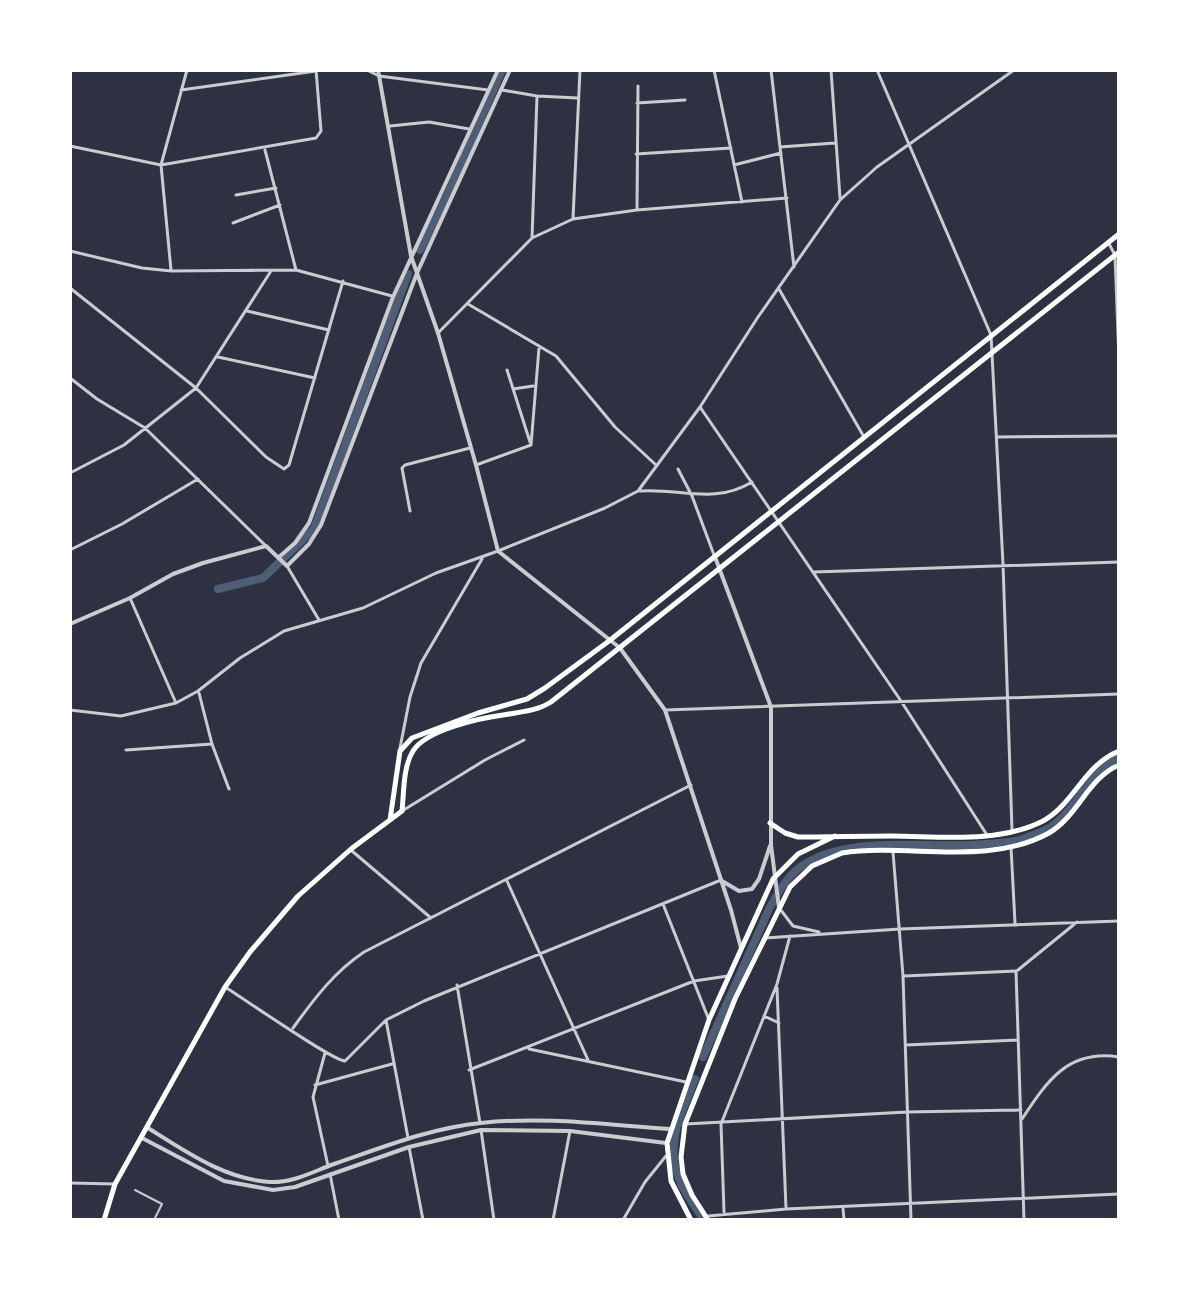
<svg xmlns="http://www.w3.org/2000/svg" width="1189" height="1290" font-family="'Public Sans',sans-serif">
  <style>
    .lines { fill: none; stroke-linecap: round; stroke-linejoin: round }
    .canal { stroke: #4f5d75; stroke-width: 8 }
    .service { stroke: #caccd0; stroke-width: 2 }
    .minor { stroke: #caccd0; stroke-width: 3 }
    .tertiary { stroke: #caccd0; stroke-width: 4 }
    .secondary { stroke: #fff; stroke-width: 5 }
  </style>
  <rect width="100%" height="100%" fill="#2d3142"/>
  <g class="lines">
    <path class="canal" d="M420 250 448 194 502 70
      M218 589 263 578 314 529 408 274
      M703 1057 770 907C778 893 786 878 799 868 848 832 929 850 986 844 998 843 1011 843 1023 839 1032 835 1043 832 1051 827 1078 808 1089 771 1119 757
      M695 1079C683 1110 665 1142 678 1176 683 1192 695 1206 704 1220"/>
    <path class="service" d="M135 1190 162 1204 154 1220"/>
    <path class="minor" d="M367 70 379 76 488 90
      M714 70 742 202
      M771 70 794 267
      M831 70 840 198
      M877 70 991 335 1003 564 1012 830
      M181 90 316 71
      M502 90 537 96 578 98
      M637 103 685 100
      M390 126 429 122 469 129
      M70 146 161 165 316 138 321 131 316 70
      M780 147 835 143
      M265 150 296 270
      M636 154 731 148
      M734 165 781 153
      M236 195 276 188
      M637 210 638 86
      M573 218 580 70
      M233 223 280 205
      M532 238 537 96
      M1108 242 1115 255 1119 360
      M70 251 142 268 171 271 296 270 392 296
      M171 270 161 165 187 70
      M70 288 196 388 266 457 284 469 289 465 343 281
      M779 289 864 437
      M468 304 556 356 615 427 656 465
      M247 311 329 330
      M438 333 532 238 573 219 637 210 787 198
      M218 357 315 378
      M507 370 530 442
      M70 378 97 399 145 428 266 546
      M513 389 533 386
      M700 407 901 701 987 835
      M997 437 1119 436
      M476 465 531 445 539 348
      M678 469 692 496 714 555
      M70 473 124 445 196 388 271 271
      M640 491C681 488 714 505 752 482
      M410 511 402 468 405 465 470 448
      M70 550 122 524 198 479
      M287 566 319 620
      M814 572 1119 562
      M130 598 176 703
      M199 693 212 744 229 789
      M70 710 121 716 176 703 198 691 240 658 284 631 363 608 436 573 498 551 605 508 638 491 700 407 758 317 840 200 877 167 1014 70
      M665 710 1119 694
      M400 748 410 697 421 663 482 559
      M126 750 212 744
      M402 811 485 760 524 740
      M1011 847 1015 923
      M352 851 431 918
      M893 852 903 976 911 1220
      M507 881 588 1060
      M663 904 709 1020
      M780 909 793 926 819 932
      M765 938 900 929 1119 921
      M1018 970 1077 922
      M1016 971 1024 1220
      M904 976 1016 971
      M457 985 480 1123
      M225 987C243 998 333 1061 345 1061L386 1020 424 1001 721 880
      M777 988 786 1208
      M764 1016 779 1023
      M386 1020 408 1138
      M293 1028C314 999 334 972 364 952L691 785
      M906 1045 1018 1040
      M529 1049 686 1082
      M325 1053 313 1097 328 1166
      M469 1070 694 981 728 976
      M315 1085 392 1064
      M1022 1119C1047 1081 1068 1049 1119 1057
      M686 1124 907 1112 1021 1110
      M481 1130 494 1220
      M409 1147 423 1220
      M330 1174 339 1220
      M70 1183 115 1184
      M843 1208 844 1220
      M724 1212 721 1124 777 984 790 936
      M708 1216 786 1209 1119 1194
      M553 1220 570 1131
      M623 1220 645 1182 666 1156"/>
    <path class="tertiary" d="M378 70 411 256 438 333 476 465 498 551 620 648 665 710 731 910 741 948
      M279 557 295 543 309 523 393 297 498 70
      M715 557 771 707V845L779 908
      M70 624 130 598 173 574 203 563 266 546 287 566 309 544 321 525 417 273 510 70
      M722 881 739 891 752 889 759 879 770 846
      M148 1128C185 1151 224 1179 270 1182 293 1183 312 1172 334 1164 381 1148 430 1128 481 1123 543 1116 608 1125 670 1129
      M142 1138 224 1181 273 1190 295 1187 409 1147 481 1130 570 1131 666 1143"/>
    <path class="secondary" d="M390 820 400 751 412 738 478 713 527 699 545 688 609 641 1119 234
      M770 823 785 833 798 837C829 837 860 836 891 836 939 836 998 844 1043 821 1074 804 1084 765 1119 751
      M104 1220 115 1184 225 987 250 952 298 896 351 849 402 811C404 792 403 767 413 751 426 730 480 718 503 715 520 712 537 711 551 702L1119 252
      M691 1220 671 1181 667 1143 709 1020 773 879 798 854 835 836
      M708 1220 692 1195 683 1174 681 1157 685 1124 735 999 790 887 812 866 842 853C909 843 987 867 1049 833 1078 816 1088 778 1119 765"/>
  </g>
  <rect width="1189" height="1290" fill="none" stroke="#ffffff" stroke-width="144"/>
</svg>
